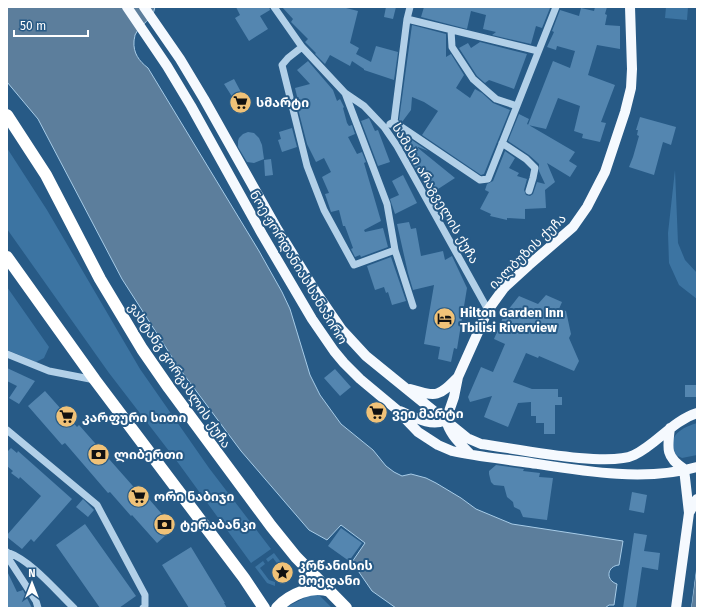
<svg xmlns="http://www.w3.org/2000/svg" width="704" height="615" font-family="'Fira Sans','Noto Sans Georgian',sans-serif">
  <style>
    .green { fill: #3c74a2 }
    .water { fill: #5c7e9c; stroke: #a7cce8 }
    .pier { fill: #275a86 }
    .building { fill: #5486b0 }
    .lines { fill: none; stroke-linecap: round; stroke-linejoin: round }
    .minor { stroke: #b2d0e8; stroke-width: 7 }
    .major { stroke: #f5f9fe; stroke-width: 10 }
    .highway { stroke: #fff; stroke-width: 12 }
    .labels { text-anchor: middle; stroke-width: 4; stroke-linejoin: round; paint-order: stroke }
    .poi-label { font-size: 13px; font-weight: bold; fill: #fff; stroke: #275a86; text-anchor: start }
    .street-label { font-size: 13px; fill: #fff; stroke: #275a86 }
  </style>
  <rect width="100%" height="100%" fill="#275a86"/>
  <path class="green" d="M666 7H688L687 20 665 18Z
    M7 148 47 210 140 369 209 468 271 549 251 563 179 464 109 373 7 229Z
    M675 170 678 243 685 260 697 273V299L679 285 669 263 668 233Z
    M7 287 49 347 44 358 36 362 7 350Z
    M697 423V455L682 458 676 455C666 436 681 428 697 423Z
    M274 553 286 569V577L283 576 282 570 273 558 268 562 266 559Z
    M263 561 265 564 260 568 269 580 275 582V586L267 583 255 567Z
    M312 594H318L332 608H285Z"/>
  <path class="water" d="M7 7H155C153 20 140 24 135 35 135 36 134 40 134 41 133 53 139 61 148 68L259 251 282 292 290 309 310 375 320 395 341 424 373 450 386 466 394 472 402 476 411 474 426 478 436 483 461 498 476 509 512 524 623 541 619 565C607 566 605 580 617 584L614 605H609L605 608H396L372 591 352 562 365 543 341 525 327 540 309 530 241 451 179 368 122 279 38 119 7 82Z
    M697 564V608H691Z"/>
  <path class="pier" d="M697 562 691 608H689L695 563Z"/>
  <path class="building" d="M236 7H269L270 10 260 16 268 29 249 41 235 18 240 15Z
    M282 7H342L358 11 350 43 359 48 356 54 371 62 376 46 398 52 394 80 364 70V69L352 61 350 66 330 55 325 64 315 54 316 53 305 42 308 39 291 22 293 19Z
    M386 7H396L393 19 384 17Z
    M424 7H548L550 8 542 28 536 26 531 44 492 35 496 32 483 29 486 15 471 11 467 29 421 17Z
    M595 7H607L605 14 607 15 605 25 620 26V49L597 45 588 75 615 85 601 122 606 123 600 142 582 138 583 134 574 131 580 106 558 98 546 129 528 125 553 61 570 68 575 51 557 46 556 50 547 47 554 32 552 31 560 10 579 16 581 8 594 11Z
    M412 25 446 34V57L451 54 464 75 456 88 470 98 475 89 482 93 493 103 510 110 484 174 481 175 422 135 438 111 424 102 412 97 411 110 402 122 399 120Z
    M480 42 527 54 514 89 489 80 485 83 477 76 459 48 468 43 471 48Z
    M308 61 333 90 337 101 340 99 344 107 343 108 347 123 349 126 352 125 355 134 348 137 357 154 362 152 366 162 364 163 381 221 364 230 365 232 383 228 388 247 361 257 360 255 355 257 351 249 353 248 345 226H343L339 210 331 212 325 194 329 193 322 177 331 172 324 158 316 162 307 144 298 109H300L295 88 310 84 297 70Z
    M234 79 242 94 245 92 251 102 240 109 224 84Z
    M519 114 529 119 527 124 575 152 569 161 577 166 570 177 547 163 555 182 545 190 546 208 525 209V219L507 218V220L490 216 491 214 480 209 489 192 485 190 487 184 493 181 505 151 515 158 509 168 519 173 517 176 527 179 524 190 526 195 530 196 533 194 537 182 545 184 539 171V164L529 155 508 141Z
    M640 117 676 127 671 145 663 142 654 175 629 167 633 157 639 136 637 135 638 130H636Z
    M369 118 375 131 378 130 390 162 378 166 361 121Z
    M292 128 297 147 282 152 278 140 281 139 279 132Z
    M248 132 254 133 259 138 262 145 264 159 254 163 247 162 238 147V141L239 138 243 134Z
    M406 136 428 151 418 147V148L455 178 435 191 420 170 414 167 417 163 412 160 402 140Z
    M271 159 273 175 265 176 264 160Z
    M403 175 417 203 395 214 390 199 399 195 392 181Z
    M409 222 411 229 416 228 421 256 443 251 445 260 452 256 467 288 457 349 454 348 451 362 438 359 440 347 424 344 434 285 413 290 408 273 397 224Z
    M391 257 406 301 392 305 388 292 386 293 384 287 375 290 367 266Z
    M546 295 562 302 559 309 566 311 571 334 569 338 579 361 574 371 539 356 538 358 526 353 513 382 532 389H558V397H562V405H555V434H544V423H536V416H531V402L518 403 508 427 484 417 492 396 470 402 468 397 481 367 493 372 505 344 494 339 504 315 519 296 538 304Z
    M7 368 35 381 19 404 9 398 17 386 7 381Z
    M335 369 351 387 340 396 324 378Z
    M685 385H697V397H685Z
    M45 391 77 427 79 425 147 502 149 499 174 528 157 543 132 515 131 516 110 492 108 493 65 443 62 445 28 406Z
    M376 409 383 415 376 424 369 418Z
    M11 448 17 453 18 451 72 499 34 542 31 539 22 549 7 537V535L41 496 20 477 19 479 11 473 13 471 7 466V452Z
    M496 465 524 469 523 471 540 473 539 477 553 478 547 520 523 517 520 510 514 507 513 502 507 497 504 486 494 485 491 482 489 474V471Z
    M632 492 647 495 644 513 629 510Z
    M83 499 94 510 88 517 76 507Z
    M85 524 136 596 119 608H100L56 545Z
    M341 528 362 543 349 561 328 546Z
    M634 533 647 535 644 551 660 553 658 570 642 567 636 608H623Z
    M191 547 225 603H224L227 608H189L162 565Z
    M7 571 17 592 23 590 32 608H7Z"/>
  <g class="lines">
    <path class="minor" d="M274 7 302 47 345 93 364 106 384 127 397 146 488 310
      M407 19 538 51
      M451 30 452 47 473 79 496 99 517 106
      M302 47 288 58 282 65 307 166 324 210 354 265 395 250
      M345 93 387 204 395 250 413 306
      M394 122 480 180 488 179 556 7
      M390 124 394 122 407 19 410 7
      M502 143 526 159 535 168 533 178 529 191
      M7 354 49 371 95 380
      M7 430 97 505 145 595V606L143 608
      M7 552C32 561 55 590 74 608
      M7 552 10 561 36 601 38 608"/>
    <path class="major" d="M127 7 167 66 191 106 262 234 312 319 334 351 344 363 360 379 396 409 418 432 438 445 452 451C478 457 505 459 531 463 582 471 646 482 697 467
      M144 7 180 59 204 99 276 227 316 292 342 330 366 356 467 438 481 444C513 448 608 468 634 455 657 444 672 421 697 413
      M410 389C438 397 438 397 458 377
      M400 411C414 417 431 427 446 420
      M446 420 454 397 458 377 488 310 504 288 529 265 573 227 587 207 605 172 625 112 631 88 632 69 630 7
      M446 420C450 435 459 442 470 454
      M670 428C667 449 666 457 684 469L689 513 676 608
      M689 513 697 499"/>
    <path class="highway" d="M7 115 46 175 100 279 142 349 169 388 271 526 296 557 346 608
      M7 257 95 380 244 578 264 608
      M277 608C290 594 312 585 330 591"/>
  </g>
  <defs>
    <symbol id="supermarket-disc" viewBox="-11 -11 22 22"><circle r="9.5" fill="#f0c278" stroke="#275a86"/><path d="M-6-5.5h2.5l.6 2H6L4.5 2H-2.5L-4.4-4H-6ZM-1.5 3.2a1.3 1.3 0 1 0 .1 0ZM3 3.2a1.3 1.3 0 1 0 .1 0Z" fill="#111"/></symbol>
    <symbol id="hotel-disc" viewBox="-11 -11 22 22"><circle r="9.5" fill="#f0c278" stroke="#275a86"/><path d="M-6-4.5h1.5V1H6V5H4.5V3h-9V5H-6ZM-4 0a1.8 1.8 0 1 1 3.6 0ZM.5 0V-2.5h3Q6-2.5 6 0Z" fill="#111"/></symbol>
    <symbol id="bank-disc" viewBox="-11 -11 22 22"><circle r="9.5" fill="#f0c278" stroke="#275a86"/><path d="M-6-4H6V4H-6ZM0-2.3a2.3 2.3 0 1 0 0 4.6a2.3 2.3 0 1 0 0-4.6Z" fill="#111"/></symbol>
    <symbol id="sight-disc" viewBox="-11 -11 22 22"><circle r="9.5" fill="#f0c278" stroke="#275a86"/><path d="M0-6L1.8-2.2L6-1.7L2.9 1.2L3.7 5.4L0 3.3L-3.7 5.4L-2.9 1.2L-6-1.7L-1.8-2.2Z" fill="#111"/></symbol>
  </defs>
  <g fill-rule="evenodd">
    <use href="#supermarket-disc" x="228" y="90" width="25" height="25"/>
    <use href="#hotel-disc" x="432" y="306" width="25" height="25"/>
    <use href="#supermarket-disc" x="364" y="400" width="25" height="25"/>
    <use href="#supermarket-disc" x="54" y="404" width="25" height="25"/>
    <use href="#bank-disc" x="86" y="442" width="25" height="25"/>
    <use href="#supermarket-disc" x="126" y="484" width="25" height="25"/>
    <use href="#bank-disc" x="152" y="512" width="25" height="25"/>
    <use href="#sight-disc" x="270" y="560" width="25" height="25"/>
  </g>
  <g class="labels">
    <g class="poi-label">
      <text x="256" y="107">სმარტი</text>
      <text x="460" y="317">Hilton Garden Inn<tspan x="460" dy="15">Tbilisi Riverview</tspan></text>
      <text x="392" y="418">ვეი მარტი</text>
      <text x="82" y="422">კარფური სითი</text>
      <text x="114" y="459">ლიბერთი</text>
      <text x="154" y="501">ორი ნაბიჯი</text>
      <text x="180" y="529">ტერაბანკი</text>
      <text x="298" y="570">კრწანისის<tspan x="298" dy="15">მოედანი</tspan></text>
    </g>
    <g class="street-label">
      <text transform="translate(436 193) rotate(60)" y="5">სამასი არაგველის ქუჩა</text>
      <text transform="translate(527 251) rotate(-44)" y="5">იალბუზის ქუჩა</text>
      <text transform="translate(299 267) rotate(59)" y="5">ნოე ჟორდანიას სანაპირო</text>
      <text transform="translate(180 375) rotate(56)" y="5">ვახტანგ გორგასლის ქუჩა</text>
    </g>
  </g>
  <rect width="704" height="615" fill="none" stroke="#ffffff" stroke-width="16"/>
  <g transform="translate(32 583)" stroke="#275a86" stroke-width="3" paint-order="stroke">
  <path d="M0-3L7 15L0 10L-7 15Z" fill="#ffffff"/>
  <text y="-6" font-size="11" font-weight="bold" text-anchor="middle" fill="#ffffff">N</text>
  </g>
  <path d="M14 30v6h74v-6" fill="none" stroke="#ffffff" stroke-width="2"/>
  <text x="20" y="30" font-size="12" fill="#ffffff" stroke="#275a86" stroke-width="3" paint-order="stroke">50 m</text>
</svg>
